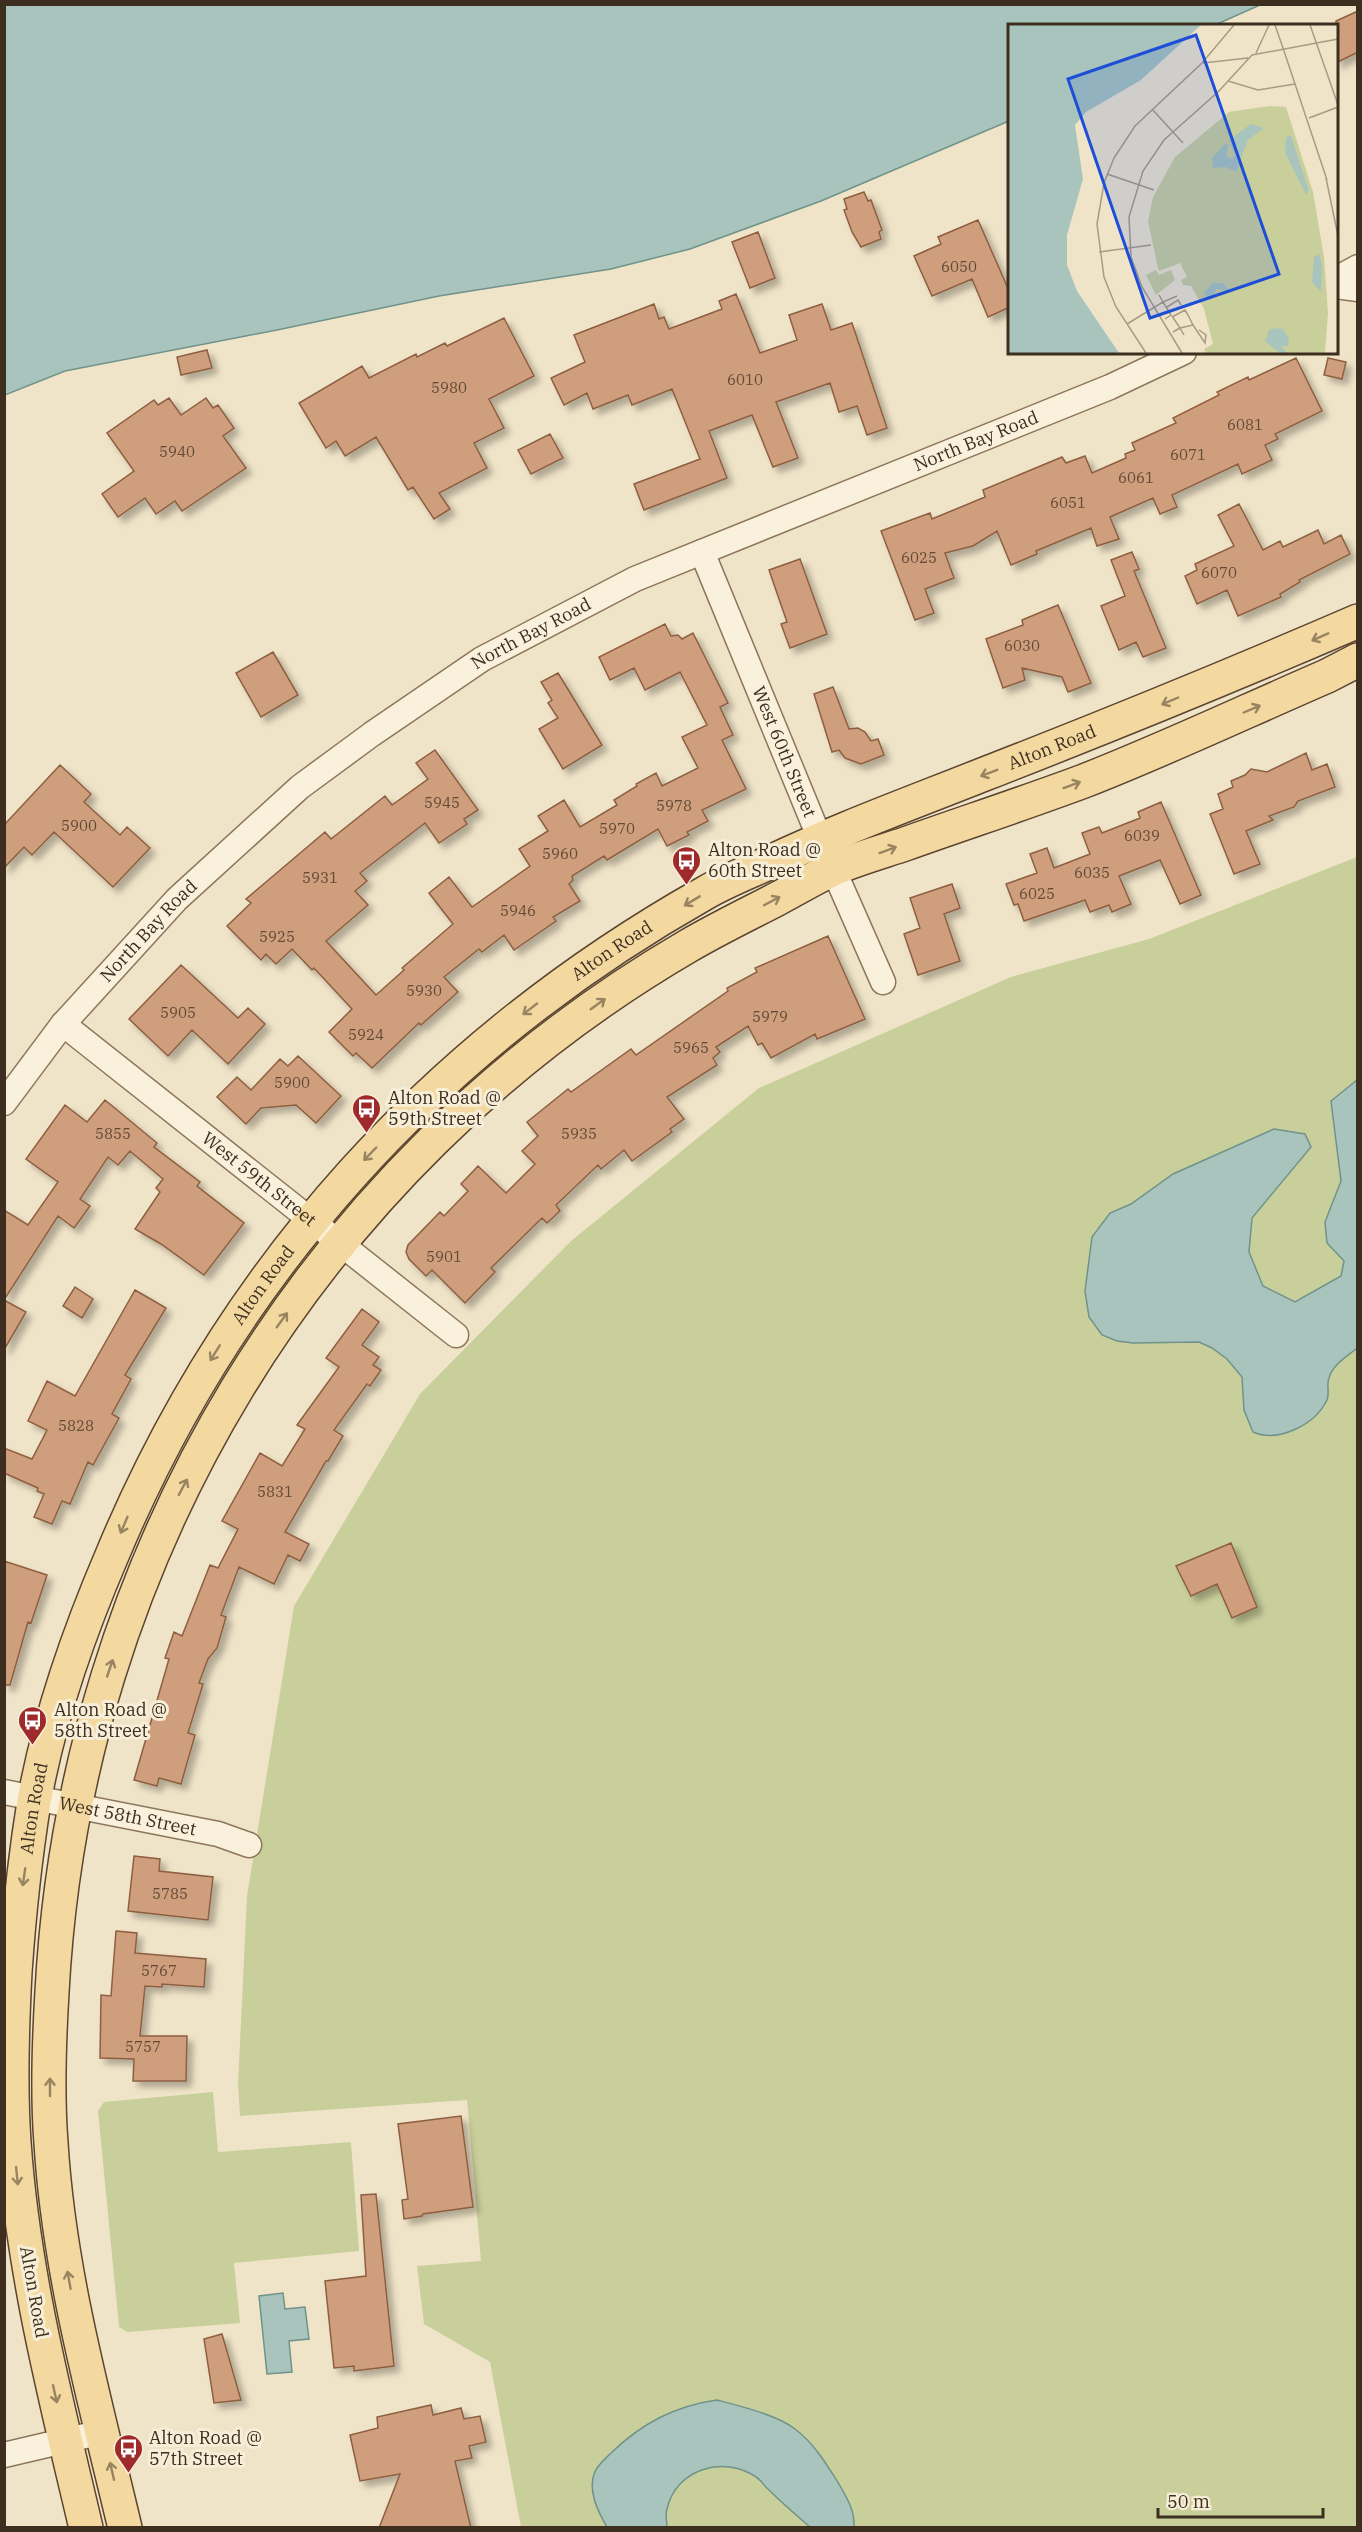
<svg xmlns="http://www.w3.org/2000/svg" width="1362" height="2532" font-family="'IBM Plex Serif',serif">
  <style>
    .green { fill: #c9cf9b }
    .water { fill: #a9c4bc; stroke: #6f938a; stroke-width: 1.5 }
    .building { fill: #cf9f7d; stroke: #8d5f41; stroke-width: 1.5; filter: url(#shadow) }
    .lines { fill: none; stroke-linecap: round; stroke-linejoin: round }
    .minor-casing { stroke: #8d765c; stroke-width: 27 }
    .primary-casing { stroke: #5b4430; stroke-width: 36 }
    .minor { stroke: #faf1dc; stroke-width: 24 }
    .primary { stroke: #f3d9a0; stroke-width: 33 }
    .oneway { stroke: #988460 }
    .labels { text-anchor: middle; stroke-width: 6; stroke-linejoin: round; paint-order: stroke }
    .number-label { font-size: 15px; fill: #624a37 }
    .street-label { font-size: 18px; fill: #3d2e20; stroke: #f7eed8 }
    .poi-label { font-size: 18px; fill: #3d2e20; stroke: #f7eed8; text-anchor: start }
    .inset-road { fill: none; stroke: #a89b85; stroke-width: 1.5 }
    .view { fill: #1d4ed8; fill-opacity: 0.15; stroke: #1d4ed8; stroke-width: 3 }
    .inset-edge { fill: none; stroke: #3d2e20; stroke-width: 3 }
  </style>
  <defs>
    <filter id="shadow"><feDropShadow dx="5.5" dy="5.5" stdDeviation="3" flood-color="#0004"/></filter>
  </defs>
  <rect width="100%" height="100%" fill="#f0e4c8"/>
  <path class="green" d="M1357 857V2527H521L490 2362 424 2324 417 2266 481 2261 467 2100 240 2116 238 2084 247 1896 294 1606 420 1394 571 1241 759 1088 1011 977 1149 939Z
    M213 2092 218 2152 351 2142 359 2251 234 2263 240 2323 127 2332 119 2327 98 2111 104 2102Z"/>
  <path class="water" d="M5 4H1260V5L1215 25 1010 26 1009 121 821 201 690 249 611 269 439 296 277 330 65 371 5 395Z
    M1357 1080V1348C1348 1356 1332 1365 1329 1378 1326 1385 1330 1393 1327 1400 1315 1425 1278 1443 1253 1432L1244 1410 1242 1377 1227 1359 1212 1348 1199 1342 1133 1343 1117 1341 1102 1335 1089 1317 1085 1291 1092 1237 1110 1213 1131 1204 1173 1174 1274 1129 1305 1134 1311 1147 1252 1218 1249 1252 1263 1286 1295 1302 1341 1276 1344 1261 1327 1243 1325 1222 1341 1181 1331 1101Z
    M283 2293 285 2309 305 2307 309 2339 289 2341 292 2372 267 2374 259 2296Z
    M717 2400C740 2406 777 2415 795 2429 814 2443 827 2465 839 2484 847 2498 855 2511 854 2527H810C796 2515 782 2503 769 2490 764 2486 761 2480 756 2477 723 2455 676 2469 667 2509 665 2515 667 2522 667 2527H607C598 2512 588 2492 594 2474 597 2465 604 2460 611 2453 642 2423 675 2406 717 2400Z"/>
  <path class="building" d="M1358 11V52L1336 63V21Z
    M864 192 868 201 871 200 882 230 879 232 881 239 861 247 852 232 844 210 847 209 844 199Z
    M978 220 1010 293V307L988 317 972 279 932 296 914 256 941 244 938 237Z
    M758 232 775 278 750 288 732 242Z
    M736 294 760 353 797 340 789 315 822 304 831 330 852 323 887 428 867 435 857 406 839 412 830 383 776 402 798 458 773 467 752 415 709 431 727 478 644 510 634 484 700 459 672 389 632 405 628 395 593 409 587 393 564 405 551 378 585 362 574 335 654 304 659 319 664 317 669 329 722 309 719 301Z
    M504 318 534 376 489 399 504 428 474 443 487 468 439 493 450 509 434 519 413 487 408 490 376 437 345 456 336 441 326 448 299 403 362 366 369 378 416 354 417 357 445 343 447 346Z
    M207 350 212 368 181 375 177 357Z
    M1296 358 1322 411 1275 434 1278 439 1265 445 1272 460 1242 474 1238 464 1172 495 1177 507 1160 514 1153 498 1110 517 1119 539 1097 546 1091 528 1036 551 1037 554 1011 565 997 531 973 546 945 553 954 578 925 589 934 613 915 620 881 531 930 513 932 519 985 497 983 490 1062 457 1066 463 1085 456 1092 473 1126 458 1125 454 1135 450 1132 443 1176 423 1173 418 1219 395 1217 392 1248 377 1249 380Z
    M1328 358 1346 362 1342 379 1324 375Z
    M169 398 181 415 206 398 213 408 218 405 234 428 223 436 246 468 182 511 175 501 156 514 145 498 118 517 102 494 134 471 107 433 154 400 158 405Z
    M550 434 563 458 531 474 518 450Z
    M1239 504 1263 550 1280 541 1283 547 1318 530 1324 544 1341 535 1350 554 1299 580 1300 582 1280 594 1281 597 1238 616 1227 590 1197 604 1185 576 1197 570 1195 564 1234 546 1218 515Z
    M1132 552 1139 569 1134 571 1166 648 1143 657 1136 642 1119 650 1101 606 1125 596 1111 560Z
    M800 559 827 634 790 648 781 624 787 622 769 570Z
    M1058 605 1091 683 1068 692 1062 677 1022 668 1025 680 1003 688 986 639 1023 625 1022 620Z
    M665 624 671 636 678 635 682 639 693 633 728 703 720 707 733 735 722 740 746 789 702 810 708 821 687 832 689 835 667 846 658 829 607 860 604 856 572 876 573 880 569 884 580 901 553 917 556 921 514 950 504 935 482 952 479 949 444 977 458 992 421 1025 419 1023 372 1068 356 1053 353 1056 329 1032 352 1009 314 968 312 970 292 949 276 964 266 954 261 960 227 926 251 903 246 899 325 832 331 839 385 796 392 805 428 779 416 763 435 750 478 810 464 819 467 824 439 843 425 823 360 873 367 881 355 891 368 905 326 941 376 995 404 970 402 968 453 924 429 893 449 877 472 907 530 866 519 849 548 831 538 816 564 800 580 827 617 805 614 800 637 786 636 784 656 773 662 786 698 768 682 737 707 725 680 672 645 690 634 668 610 680 599 657Z
    M273 652 298 695 261 717 236 673Z
    M558 673 602 745 563 769 539 729 558 718 548 703 552 700 541 682Z
    M833 687 849 729 858 728 865 732 871 741 878 739 884 755 861 764 845 758 839 750 832 752 814 694Z
    M1306 753 1312 770 1327 764 1335 787 1298 801 1294 807 1269 816 1273 820 1246 831 1260 864 1234 874 1210 814 1223 809 1218 794 1233 787 1231 781 1245 775 1251 769 1267 772Z
    M60 765 91 794 84 802 120 835 127 827 150 848 113 887 54 832 32 855 24 847 4 868V825Z
    M1161 802 1201 895 1180 904 1160 860 1119 876 1131 904 1112 912 1109 905 1090 912 1085 900 1024 921 1018 904 1014 905 1006 884 1037 873 1030 854 1047 848 1054 868 1090 854 1082 833 1099 827 1102 833 1140 818 1138 812Z
    M952 884 960 908 944 914 960 961 918 975 904 934 920 928 910 898Z
    M828 936 865 1019 817 1039 815 1034 771 1058 762 1043 758 1045 748 1026 716 1047 720 1052 713 1058 717 1065 667 1097 684 1119 670 1129 672 1132 632 1161 624 1150 601 1169 598 1165 556 1205 560 1211 547 1223 542 1218 491 1268 495 1272 465 1303 432 1270 426 1276 409 1259 406 1252 408 1245 440 1212 444 1216 468 1191 461 1184 478 1166 506 1193 535 1164 522 1151 538 1136 527 1122 568 1089 571 1092 631 1049 636 1055 728 991 727 988 757 972 755 968Z
    M181 965 238 1018 248 1008 265 1024 228 1064 192 1030 168 1056 129 1019Z
    M298 1056 341 1096 316 1123 296 1105 261 1108 246 1124 217 1097 237 1077 251 1090 280 1059 288 1066Z
    M105 1100 157 1143 154 1147 200 1182 197 1186 244 1223 204 1275 161 1244 135 1229 160 1192 156 1188 163 1179 130 1151 118 1165 108 1157 80 1199 90 1206 74 1228 58 1216 4 1300V1210L28 1225 58 1182 26 1159 65 1105 87 1122Z
    M75 1287 93 1299 82 1318 63 1306Z
    M135 1290 166 1308 125 1375 131 1379 112 1414 119 1418 93 1465 88 1462 70 1504 62 1501 52 1524 34 1517 44 1494 37 1491 38 1488 4 1473V1448L32 1459 47 1430 28 1421 47 1381 75 1396Z
    M4 1300 26 1312 4 1350Z
    M362 1309 379 1322 362 1345 379 1357 373 1365 381 1370 370 1386 367 1384 334 1430 343 1436 328 1461H326L285 1532 309 1544 300 1561 288 1555 274 1584 239 1567 221 1615 226 1617 217 1648 208 1659 199 1683 203 1684 188 1733 195 1735 181 1784 159 1778 157 1786 134 1780 169 1659 165 1658 174 1632 182 1636 210 1565 218 1568 238 1529 222 1521 260 1453 282 1466 305 1429 297 1425 339 1367 326 1358Z
    M1231 1543 1257 1607 1232 1618 1217 1584 1191 1596 1176 1566Z
    M4 1561 47 1575 31 1623 28 1622 10 1685H4Z
    M134 1856 160 1859 159 1871 213 1877 208 1920 128 1911Z
    M116 1931 137 1933 135 1953 206 1959 204 1987 162 1984V1987L145 1986 140 2036H187L186 2081H133L134 2059 100 2058 101 1995 111 1996Z
    M461 2116 473 2207 423 2214 422 2216 404 2219 402 2200 408 2199 398 2124Z
    M376 2194 394 2366 354 2371V2366L334 2368 325 2281 366 2276 361 2195Z
    M222 2334 241 2400 214 2403 204 2339Z
    M431 2405 433 2415 461 2408 464 2419 480 2416 486 2442 469 2446 472 2458 455 2461 471 2528H379L400 2474 360 2481 350 2435 378 2428 377 2417Z"/>
  <g class="lines">
    <defs>
      <g id="minor">
        <path d="M1336 279 1358 267"/>
        <path d="M1336 286 1358 289"/>
        <path id="s1" d="M702 552 820 839 883 982"/>
        <path id="s2" d="M63 1024 456 1335"/>
        <path id="s3" d="M4 1103 63 1024 177 899 300 787 372 734 482 659 635 579 1110 387 1184 352"/>
        <path id="s4" d="M4 1792 218 1834 249 1845"/>
        <path d="M4 2455 102 2432"/>
      </g>
      <g id="primary">
        <path id="s5" d="M86 2528C56 2400 23 2273 14 2142 10 2085 12 2028 15 1972 19 1915 25 1858 34 1802 49 1717 79 1632 113 1553 232 1268 436 1045 705 893 724 882 744 874 764 865 835 831 909 804 982 775 1108 726 1233 675 1358 621"/>
        <path d="M125 2528C95 2401 59 2274 51 2143 47 2093 49 2042 52 1992 75 1557 311 1166 688 946 717 929 748 914 777 899 796 889 814 878 833 869 856 859 881 852 905 844 964 823 1025 803 1084 781 1166 749 1246 711 1327 676L1358 660"/>
      </g>
    </defs>
    <use href="#minor" class="minor-casing"/>
    <use href="#primary" class="primary-casing"/>
    <use href="#minor" class="minor"/>
    <use href="#primary" class="primary"/>
  </g>
  <defs><path id="oneway-shaft" d="M-6 0H5M1.5-3L5.5 0L1.5 3" fill="none" stroke-width="1.6" stroke-linecap="round" stroke-linejoin="round" transform="scale(1.5)"/></defs>
  <g class="oneway">
    <use href="#oneway-shaft" transform="translate(1320 637) rotate(156)"/>
    <use href="#oneway-shaft" transform="translate(1170 701) rotate(157)"/>
    <use href="#oneway-shaft" transform="translate(1252 709) rotate(-23)"/>
    <use href="#oneway-shaft" transform="translate(989 773) rotate(159)"/>
    <use href="#oneway-shaft" transform="translate(1072 785) rotate(-20)"/>
    <use href="#oneway-shaft" transform="translate(888 850) rotate(-20)"/>
    <use href="#oneway-shaft" transform="translate(692 901) rotate(149)"/>
    <use href="#oneway-shaft" transform="translate(772 901) rotate(-28)"/>
    <use href="#oneway-shaft" transform="translate(598 1004) rotate(-36)"/>
    <use href="#oneway-shaft" transform="translate(530 1009) rotate(142)"/>
    <use href="#oneway-shaft" transform="translate(370 1154) rotate(134)"/>
    <use href="#oneway-shaft" transform="translate(282 1320) rotate(-54)"/>
    <use href="#oneway-shaft" transform="translate(215 1353) rotate(122)"/>
    <use href="#oneway-shaft" transform="translate(183 1487) rotate(-62)"/>
    <use href="#oneway-shaft" transform="translate(124 1525) rotate(113)"/>
    <use href="#oneway-shaft" transform="translate(110 1668) rotate(-71)"/>
    <use href="#oneway-shaft" transform="translate(24 1877) rotate(98)"/>
    <use href="#oneway-shaft" transform="translate(50 2087) rotate(-90)"/>
    <use href="#oneway-shaft" transform="translate(17 2176) rotate(84)"/>
    <use href="#oneway-shaft" transform="translate(69 2280) rotate(-100)"/>
    <use href="#oneway-shaft" transform="translate(55 2394) rotate(77)"/>
    <use href="#oneway-shaft" transform="translate(112 2471) rotate(-103)"/>
  </g>
  <defs>
    <symbol id="bus-pin" viewBox="-11 -11 22 30"><path d="M0 17L-7.5 6A9.5 9.5 0 1 1 7.5 6Z" fill="#9e2a2b" stroke="#f7eed8"/><path d="M-5-6H5V4H4V6H2V4H-2V6H-4V4H-5ZM-3.5-4V0h7V-4ZM-3.5 1.2v1.5H-2V1.2ZM2 1.2v1.5H3.5V1.2Z" fill="#fff"/></symbol>
  </defs>
  <g fill-rule="evenodd">
    <use href="#bus-pin" x="670" y="844" width="33" height="45"/>
    <use href="#bus-pin" x="350" y="1092" width="33" height="45"/>
    <use href="#bus-pin" x="16" y="1704" width="33" height="45"/>
    <use href="#bus-pin" x="112" y="2432" width="33" height="45"/>
  </g>
  <g class="labels">
    <g class="number-label">
      <text x="959" y="272">6050</text>
      <text x="745" y="385">6010</text>
      <text x="449" y="393">5980</text>
      <text x="1245" y="430">6081</text>
      <text x="177" y="457">5940</text>
      <text x="1188" y="460">6071</text>
      <text x="1136" y="483">6061</text>
      <text x="1068" y="508">6051</text>
      <text x="919" y="563">6025</text>
      <text x="1219" y="578">6070</text>
      <text x="1022" y="651">6030</text>
      <text x="442" y="808">5945</text>
      <text x="674" y="811">5978</text>
      <text x="79" y="831">5900</text>
      <text x="617" y="834">5970</text>
      <text x="1142" y="841">6039</text>
      <text x="560" y="859">5960</text>
      <text x="1092" y="878">6035</text>
      <text x="320" y="883">5931</text>
      <text x="1037" y="899">6025</text>
      <text x="518" y="916">5946</text>
      <text x="277" y="942">5925</text>
      <text x="424" y="996">5930</text>
      <text x="178" y="1018">5905</text>
      <text x="770" y="1022">5979</text>
      <text x="366" y="1040">5924</text>
      <text x="691" y="1053">5965</text>
      <text x="292" y="1088">5900</text>
      <text x="113" y="1139">5855</text>
      <text x="579" y="1139">5935</text>
      <text x="444" y="1262">5901</text>
      <text x="76" y="1431">5828</text>
      <text x="275" y="1497">5831</text>
      <text x="170" y="1899">5785</text>
      <text x="159" y="1976">5767</text>
      <text x="143" y="2052">5757</text>
    </g>
    <g class="street-label">
      <text dy="6" stroke="none"><textPath href="#s3" startOffset="1197">North Bay Road</textPath></text>
      <text dy="6" stroke="none"><textPath href="#s3" startOffset="712">North Bay Road</textPath></text>
      <text dy="6" stroke="none"><textPath href="#s5" startOffset="2276">Alton Road</textPath></text>
      <text dy="6" stroke="none"><textPath href="#s1" startOffset="216">West 60th Street</textPath></text>
      <text dy="6" stroke="none"><textPath href="#s3" startOffset="225">North Bay Road</textPath></text>
      <text dy="6" stroke="none"><textPath href="#s5" startOffset="1790">Alton Road</textPath></text>
      <text dy="6" stroke="none"><textPath href="#s2" startOffset="250">West 59th Street</textPath></text>
      <text dy="6" stroke="none"><textPath href="#s5" startOffset="1304">Alton Road</textPath></text>
      <text dy="6" stroke="none"><textPath href="#s5" startOffset="728">Alton Road</textPath></text>
      <text dy="6" stroke="none"><textPath href="#s4" startOffset="126">West 58th Street</textPath></text>
      <text transform="translate(34 2292) rotate(80)" y="6">Alton Road</text>
    </g>
    <g class="poi-label">
      <text x="708" y="856">Alton Road @<tspan x="708" dy="21">60th Street</tspan></text>
      <text x="388" y="1104">Alton Road @<tspan x="388" dy="21">59th Street</tspan></text>
      <text x="54" y="1716">Alton Road @<tspan x="54" dy="21">58th Street</tspan></text>
      <text x="149" y="2444">Alton Road @<tspan x="149" dy="21">57th Street</tspan></text>
    </g>
  </g>
  <g transform="translate(1008 24)">
    <rect width="330" height="330" fill="#f0e4c8"/>
    <path d="M261 82 278 83 305 168 316 233 320 289 317 329H198L196 325 205 320 196 285 183 262 175 261 173 256 179 253 172 239 151 247 150 244 140 197 145 173 167 133 221 88ZM148 246 151 251 163 246 167 256 148 271 138 251Z" fill="#c9cf9b"/>
    <path d="M0 1H193L133 56 78 88 67 101 75 155 59 211V241L69 267 111 329H0ZM243 100 256 104 240 116 228 148 218 143 205 144 204 134 217 120 221 121 218 130 221 135 228 132 221 116ZM283 112 301 167 298 171 277 129 278 113ZM311 230 314 240 313 268 304 258 306 233ZM205 259H215L222 267 208 265 205 274H199L196 269ZM269 304 275 305 281 314 280 322H273L279 329H272L257 317 261 306Z" fill="#a9c4bc"/>
    <path class="inset-road" d="M267 1 275 24M302 1 308 18M308 18 330 81M275 24 319 156M248 29 261 1M195 39 240 34M220 57 250 66 287 60M144 85 175 119M301 94 330 83M99 150 146 166M318 154 330 212M91 228 143 221M159 283 170 276 173 281M164 292 172 304 165 308M164 293 177 286 180 291 185 301 172 304 176 311M157 295 163 291 155 278 169 272M119 300 155 278 151 271M185 301 197 319 198 311 191 306M138 329 108 283 96 253 89 200 96 159 106 134 127 102 194 39 226 1M174 329 134 263 123 233 121 193 135 147 156 116 210 68 244 31 330 15"/>
    <path class="view" d="M188 11 271 250 142 294 60 55Z"/>
    <rect width="330" height="330" class="inset-edge"/>
  </g>
  <rect width="1362" height="2532" fill="none" stroke="#3d2e20" stroke-width="12"/>
  <path d="M1158 2508v9h165v-9" fill="none" stroke="#3d2e20" stroke-width="3"/>
  <text x="1167" y="2508" font-size="18" fill="#3d2e20" stroke="#f7eed8" stroke-width="4.5" paint-order="stroke">50 m</text>
</svg>
